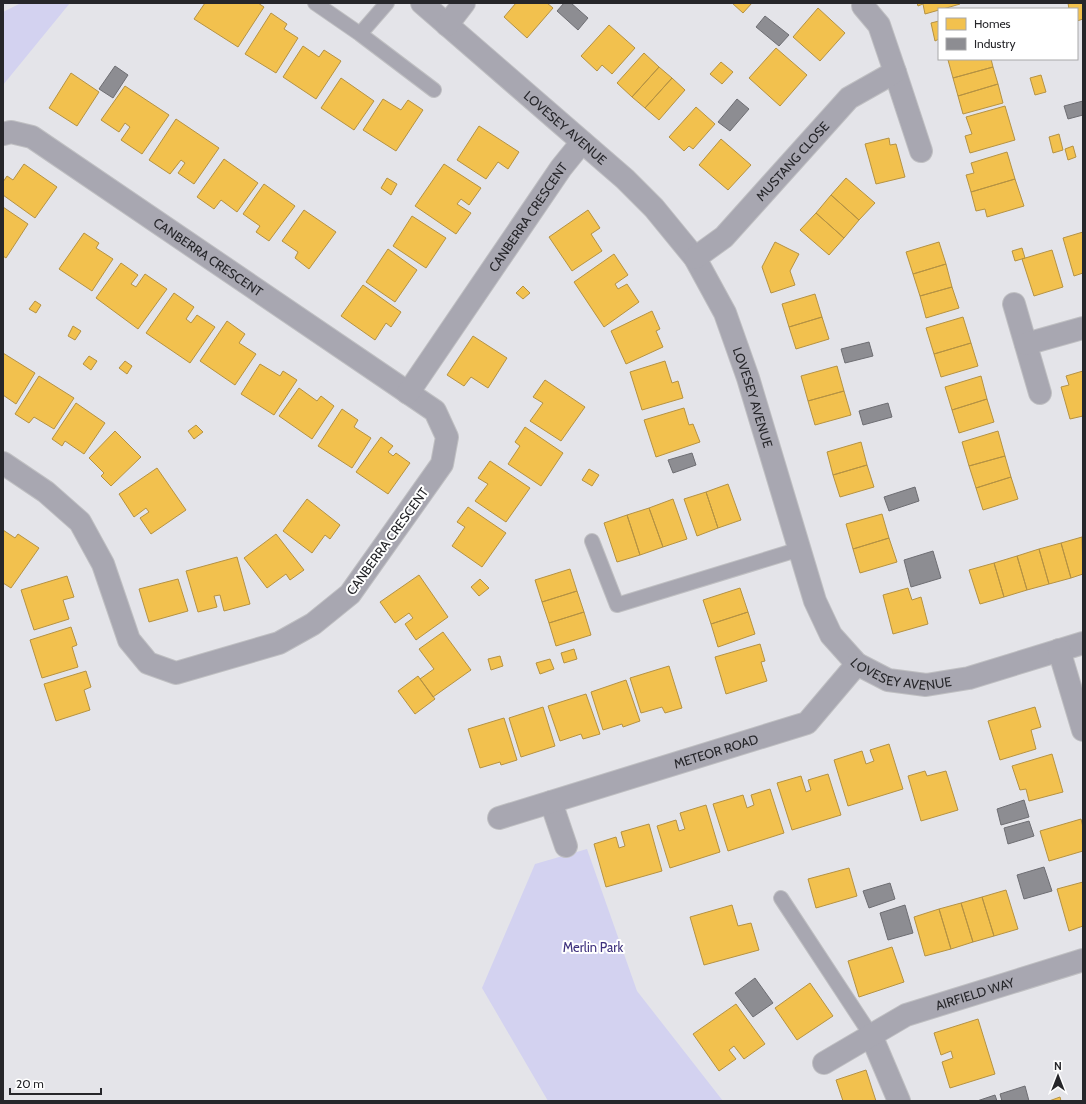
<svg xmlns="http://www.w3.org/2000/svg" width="1086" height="1104" font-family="Cabin,sans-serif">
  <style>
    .green { fill: #d3d2f0 }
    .homes { fill: #f2c14e; stroke: #b59243 }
    .industry { fill: #8d8d92; stroke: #6e6e73 }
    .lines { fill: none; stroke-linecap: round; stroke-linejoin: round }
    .lane-casing { stroke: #bfbfc2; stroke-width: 16 }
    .street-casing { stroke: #bfbfc2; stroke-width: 24 }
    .lane { stroke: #a8a7b1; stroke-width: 14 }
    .street { stroke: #a8a7b1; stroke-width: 22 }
    .labels { text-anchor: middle; stroke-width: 4; stroke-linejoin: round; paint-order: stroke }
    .street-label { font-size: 13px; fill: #26262a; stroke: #fff }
    .park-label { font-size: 13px; fill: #3e317d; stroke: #fff }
  </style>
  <rect width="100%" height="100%" fill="#e4e4e9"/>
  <path class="green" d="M21 3H70L3 85V12Z
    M587 849 637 991 723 1101H548L482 988 535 864Z"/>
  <path class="homes" d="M205 3H258L264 7 238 47 194 19Z
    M516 3H547L553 8 527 38 504 17Z
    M732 3H752L743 13Z
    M917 3H960V4L943 9H939V10L925 14 923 4 918 6Z
    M1068 3H1083V19L1077 21V9H1069Z
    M818 8 845 33 820 61 793 37Z
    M271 13 287 24 284 29 298 38 276 73 245 54Z
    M939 21V39L935 41 931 23Z
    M609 25 635 48 612 74 602 65 597 71 581 56Z
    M303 46 319 57 324 50 341 61 316 99 283 77Z
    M776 48 807 75 780 106 749 78Z
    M644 53 659 67 632 97 617 83Z
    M952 59H991L993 67 953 78 948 60Z
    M721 62 733 72 722 84 710 74Z
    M659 67 672 78 645 108 632 97Z
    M993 67 998 84 958 96 953 78Z
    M71 73 99 92 77 126 49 108Z
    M1041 75 1046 92 1035 95 1030 78Z
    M341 78 374 101 354 130 321 108Z
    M672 78 685 90 659 120 645 108Z
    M998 84 1003 103 963 114 958 96Z
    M125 86 169 115 142 154 121 140 130 127 125 123 119 132 101 120Z
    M383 99 401 110 408 100 423 110 396 151 363 130Z
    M1005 106 1015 140 970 153 965 136 972 134 966 117Z
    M696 107 715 124 693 149 689 146 684 151 669 137Z
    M176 119 219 148 194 184 178 173 185 163 181 160 170 174 149 160Z
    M479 126 519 152 508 169 498 162 486 179 457 160Z
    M1059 134 1063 150 1053 153 1049 137Z
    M889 138 890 145 896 144 905 177 876 184 865 144Z
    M721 139 751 165 728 190 699 165Z
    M1073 146 1076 157 1068 160 1065 149Z
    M1007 152 1015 179 971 192 966 175 974 173 971 163Z
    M224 159 258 183 237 212 221 200 214 209 197 197Z
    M24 164 57 187 35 218 3 195V182L7 176 13 180Z
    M444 164 481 188 469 205 461 199 457 204 471 213 456 234 415 206Z
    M387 178 397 184 391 195 381 188Z
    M846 178 875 203 859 220 831 195Z
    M1015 179 1024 206 987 217 985 209 976 211 971 192Z
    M264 184 295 206 269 241 256 232 260 226 243 214Z
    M831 195 859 220 844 238 816 213Z
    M3 207 28 224 6 258 3 256Z
    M304 210 336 232 309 269 295 258 298 252 282 241Z
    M588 210 600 228 591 234 602 251 572 271 549 237Z
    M816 213 844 238 829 255 800 230Z
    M412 216 446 238 426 268 393 246Z
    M1083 232V273L1074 276 1063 238Z
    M84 233 99 243 96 248 113 259 92 291 59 269Z
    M775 242 799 254 790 271 795 285 771 293 762 267Z
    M939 242 946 264 913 274 906 252Z
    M1022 248 1025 258 1015 261 1012 251Z
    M388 249 417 270 395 302 366 282Z
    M1052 250 1063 287 1034 296 1022 259Z
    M614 254 628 275 615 284 618 289 627 284 639 302 604 327 574 282Z
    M121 263 138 275 131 284 136 287 145 274 167 289 138 329 96 298Z
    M946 264 952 287 920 296 913 274Z
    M363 285 401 312 391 327 386 323 375 340 341 316Z
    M523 286 530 293 523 299 516 293Z
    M952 287 959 308 926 318 920 296Z
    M174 293 194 307 186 319 191 323 197 315 215 327 190 363 146 333Z
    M815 294 822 317 789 327 782 304Z
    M35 301 41 305 36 313 29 309Z
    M652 311 660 329 656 331 663 347 626 364 611 331Z
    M822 317 829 339 796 349 789 327Z
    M963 317 971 343 934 354 926 328Z
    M227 321 245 334 239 343 256 354 235 385 200 361Z
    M73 326 81 331 75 340 68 336Z
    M473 336 507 358 488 388 471 377 464 386 447 375Z
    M971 343 978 366 941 377 934 354Z
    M3 353 35 373 16 404 3 395Z
    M89 356 97 361 91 370 83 364Z
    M125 361 132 366 127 374 119 368Z
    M665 361 672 383 678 381 683 398 642 410 630 372Z
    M260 364 280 376 283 371 297 380 274 415 241 394Z
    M837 366 844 391 808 401 801 376Z
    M1083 371V416L1070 419 1061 387 1069 385 1066 376Z
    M39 376 74 398 54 429 34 417 29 423 15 414Z
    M981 376 987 399 952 410 945 387Z
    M545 380 585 407 561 441 530 421 543 403 533 397Z
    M299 388 317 401 321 396 334 406 312 439 279 416Z
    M844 391 851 415 815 425 808 401Z
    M987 399 994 422 959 433 952 410Z
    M76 403 105 423 84 454 65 441 62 446 52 439Z
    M684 408 689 425 693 424 700 442 656 457 644 420Z
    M342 409 358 420 354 427 371 438 352 468 318 446Z
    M196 425 203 432 194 439 188 431Z
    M525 427 563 453 541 486 508 464 520 446 515 442Z
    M115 431 141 457 111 486 101 476 104 473 89 458Z
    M998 431 1005 456 969 466 962 442Z
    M381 437 393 446 388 452 393 456 396 453 410 463 388 494 356 472Z
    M861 442 867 465 833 475 827 452Z
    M1005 456 1011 477 976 488 969 466Z
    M490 461 530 488 506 522 475 501 488 484 478 478Z
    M867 465 874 487 840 497 833 475Z
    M157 468 186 510 151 534 140 518 149 512 146 508 134 517 119 494Z
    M589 469 599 475 592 486 582 480Z
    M1011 477 1018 499 983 510 976 488Z
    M728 484 741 520 718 528 706 492Z
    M706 492 718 528 697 536 684 499Z
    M307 499 340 525 330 539 325 535 312 553 283 531Z
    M673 499 687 539 663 547 649 508Z
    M468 507 506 533 482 567 452 546 465 527 457 522Z
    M649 508 663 547 640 555 627 515Z
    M882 514 889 538 853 549 846 524Z
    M627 515 640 555 617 562 604 523Z
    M3 530 15 538 18 534 39 548 11 588 3 583Z
    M276 534 304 570 290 580 286 574 267 588 244 558Z
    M1082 537 1083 574 1071 578 1061 543Z
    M889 538 897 562 860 573 853 549Z
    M1061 543 1071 578 1049 584 1039 549Z
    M1039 549 1049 584 1027 590 1017 556Z
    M1017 556 1027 590 1004 597 994 563Z
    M237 557 250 604 224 611 220 595 214 596 217 607 198 612 186 571Z
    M994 563 1004 597 980 604 969 570Z
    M570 569 577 591 542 602 535 580Z
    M419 575 448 617 416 640 405 624 413 618 409 613 395 623 380 602Z
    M67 576 74 597 63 600 69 619 34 630 21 590Z
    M178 579 188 611 149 622 139 589Z
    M480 579 489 588 479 596 471 587Z
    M740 588 748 612 711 624 703 600Z
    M908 588 912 600 921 597 928 624 893 634 883 595Z
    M577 591 584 612 549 623 542 602Z
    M584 612 591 635 556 646 549 623Z
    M748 612 755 634 718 647 711 624Z
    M71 627 77 645 72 647 78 667 42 678 30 640Z
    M443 632 471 670 433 697 420 679 434 669 419 649Z
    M760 644 765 661 761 662 767 681 726 694 715 657Z
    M574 649 577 659 564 663 561 653Z
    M500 656 503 666 491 670 488 659Z
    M550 659 554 669 540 674 536 663Z
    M669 666 682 708 665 713 662 707 641 713 630 678Z
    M86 671 91 687 84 690 90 710 56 721 44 684Z
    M418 676 435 699 415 714 398 691Z
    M626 680 640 721 623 727 622 724 603 730 591 692Z
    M586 694 600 734 583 739 581 734 560 741 548 706Z
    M543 707 555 746 521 757 509 718Z
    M1035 707 1041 727 1031 730 1036 749 1000 760 988 721Z
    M504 718 517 760 501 765 500 762 480 768 468 729Z
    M889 744 903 789 848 806 834 760 862 751 866 764 874 761 870 750Z
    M1052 754 1063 792 1029 801 1026 789 1020 790 1012 766Z
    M925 771 927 776 946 771 958 810 921 821 908 776Z
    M828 774 841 815 792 830 777 783 801 776 806 792 811 790 808 780Z
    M770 789 784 833 728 851 713 804 743 795 747 808 754 805 751 795Z
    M706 805 720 852 670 868 657 826 676 820 679 831 685 829 680 813Z
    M1081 819 1083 827V851L1049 861 1040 831Z
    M649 824 662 871 606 887 594 844 616 837 619 848 625 846 621 832Z
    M849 868 857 896 816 908 808 879Z
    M1083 882V926L1069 931 1057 889Z
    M1006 890 1018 929 994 936 982 897Z
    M982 897 994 936 973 942 961 903Z
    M961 903 973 942 951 949 939 909Z
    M732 905 738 926 751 923 759 950 704 965 690 917Z
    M939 909 951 949 925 956 914 917Z
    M892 947 904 982 859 997 848 961Z
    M810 983 833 1016 797 1040 775 1008Z
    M736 1004 765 1044 744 1059 734 1046 729 1050 736 1059 719 1071 693 1034Z
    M978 1019 995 1074 950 1088 942 1062 953 1058 951 1051 941 1055 934 1033Z
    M866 1070 876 1101H843L836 1080Z
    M1060 1097 1061 1101H1049Z"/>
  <path class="industry" d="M564 3H571L588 18 578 30 557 11Z
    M765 16 789 35 779 46 756 27Z
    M115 66 128 75 113 98 99 89Z
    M737 99 749 109 730 131 718 122Z
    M1083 101V115L1068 119 1064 106Z
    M869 342 873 356 845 363 841 349Z
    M888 403 892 417 863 425 859 411Z
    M692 453 696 465 673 473 668 460Z
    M915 487 919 501 889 511 884 497Z
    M933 551 941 578 911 587 904 560Z
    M1024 800 1029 817 1001 825 997 809Z
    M1029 821 1034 836 1008 844 1004 828Z
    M1044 867 1052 891 1024 899 1017 875Z
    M890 883 895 899 869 908 863 891Z
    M905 905 913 933 888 940 880 913Z
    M755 978 773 1003 753 1017 735 993Z
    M1025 1086 1029 1101H1002L1000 1094Z
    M995 1095 997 1101H977Z"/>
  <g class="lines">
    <defs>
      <path id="lane" d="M315 3 360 34
        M387 3 360 34 434 90
        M592 541 617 605 800 549
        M781 898 871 1035"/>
      <g id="street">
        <path id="s1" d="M422 3 625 179 654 208 695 258 725 313 748 378 815 601 831 635 857 664 888 680 926 685 969 678 1083 643"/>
        <path d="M447 25 464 3"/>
        <path d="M895 72 921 151"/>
        <path id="s2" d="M3 134 11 132 32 137 435 411 447 437 442 464 350 594 313 624 279 643 176 673 148 663 129 640 103 564 80 522 46 492 3 463"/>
        <path id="s3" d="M695 258 724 237 849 98 895 72 879 25 863 6"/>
        <path d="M1014 304 1040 393"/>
        <path d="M1026 344 1083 328"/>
        <path id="s4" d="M408 393 561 168 582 142"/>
        <path d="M1059 650 1083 730"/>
        <path d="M551 802 566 846"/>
        <path id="s5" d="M499 818 807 723 857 664"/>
        <path d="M871 1035 899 1101"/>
        <path id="s6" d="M824 1063 906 1015 1083 960"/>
      </g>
    </defs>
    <use href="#lane" class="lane-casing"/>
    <use href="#street" class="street-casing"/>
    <use href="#lane" class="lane"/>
    <use href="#street" class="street"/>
  </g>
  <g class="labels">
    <g class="street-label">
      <text dy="5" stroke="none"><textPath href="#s1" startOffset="190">LOVESEY AVENUE</textPath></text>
      <text dy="5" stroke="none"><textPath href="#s3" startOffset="138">MUSTANG CLOSE</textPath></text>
      <text dy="5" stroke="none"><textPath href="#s4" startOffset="213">CANBERRA CRESCENT</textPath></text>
      <text dy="5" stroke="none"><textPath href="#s2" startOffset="243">CANBERRA CRESCENT</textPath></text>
      <text dy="5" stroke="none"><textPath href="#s1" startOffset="526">LOVESEY AVENUE</textPath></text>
      <text transform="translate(387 541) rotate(-54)" y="5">CANBERRA CRESCENT</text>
      <text dy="5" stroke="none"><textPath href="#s1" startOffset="862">LOVESEY AVENUE</textPath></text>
      <text dy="5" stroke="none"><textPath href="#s5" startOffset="227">METEOR ROAD</textPath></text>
      <text dy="5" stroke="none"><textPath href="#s6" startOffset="167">AIRFIELD WAY</textPath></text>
    </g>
    <g class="park-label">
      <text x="593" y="952">Merlin Park</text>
    </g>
  </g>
  <rect width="1086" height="1104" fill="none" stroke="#26262a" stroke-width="8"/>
  <rect x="938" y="8" width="140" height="52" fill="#ffffff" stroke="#a8a8aa"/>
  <rect x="946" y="18" width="20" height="12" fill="#f2c14e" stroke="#a8a8aa"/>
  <text x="974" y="28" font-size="12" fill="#26262a">Homes</text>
  <rect x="946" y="38" width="20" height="12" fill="#8d8d92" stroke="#a8a8aa"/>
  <text x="974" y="48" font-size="12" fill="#26262a">Industry</text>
  <g transform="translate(1058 1076)" stroke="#ffffff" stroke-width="3" paint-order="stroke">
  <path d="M0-3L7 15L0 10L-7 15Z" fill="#26262a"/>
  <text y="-6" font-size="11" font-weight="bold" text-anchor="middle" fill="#26262a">N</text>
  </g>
  <path d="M10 1088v6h91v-6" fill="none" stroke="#26262a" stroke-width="2"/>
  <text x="16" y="1088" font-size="12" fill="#26262a" stroke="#ffffff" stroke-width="3" paint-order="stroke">20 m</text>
</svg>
